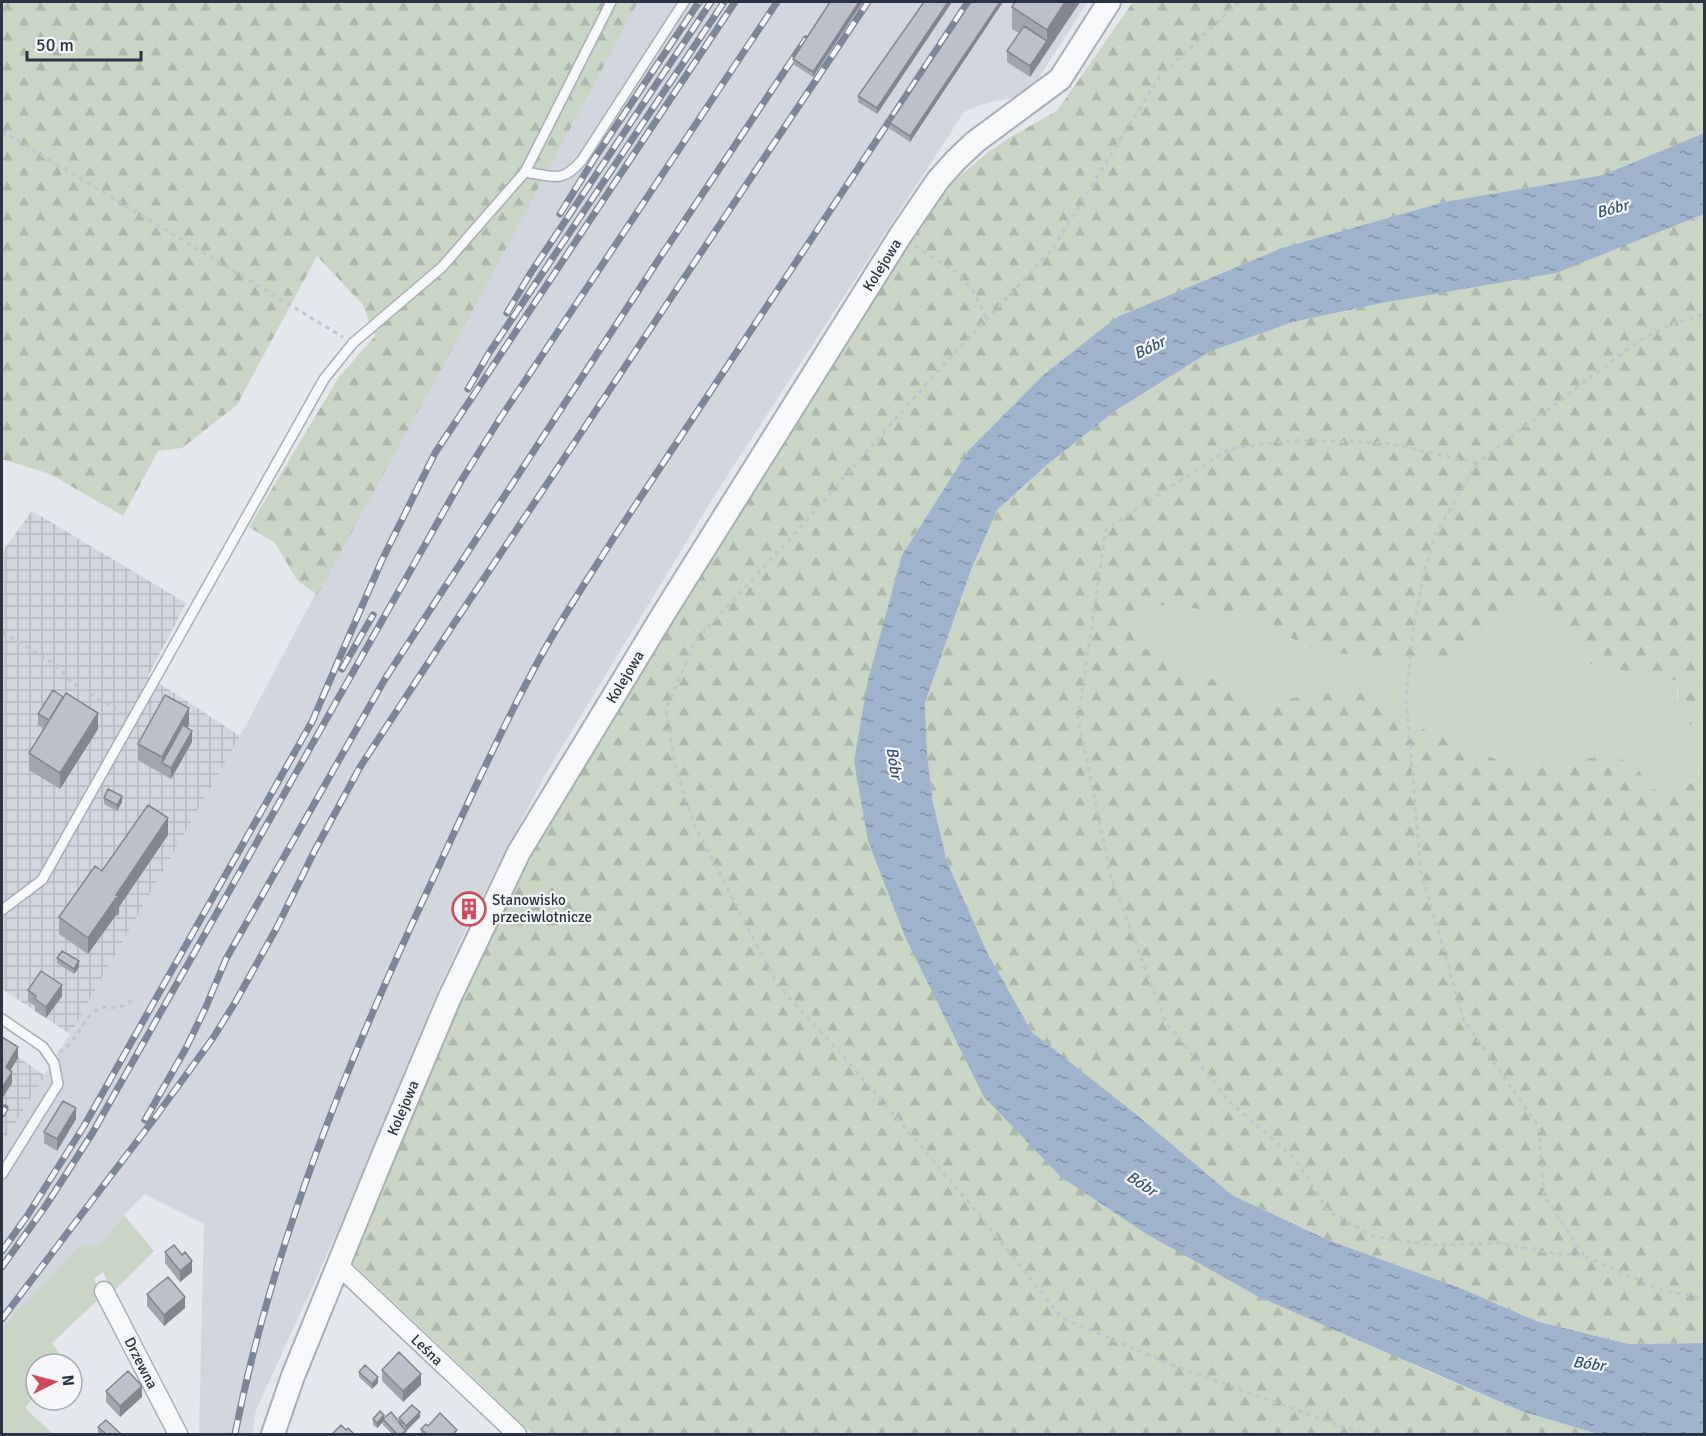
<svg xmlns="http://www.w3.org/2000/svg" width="1706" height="1436" font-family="Signika,sans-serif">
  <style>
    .built { fill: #d2d6de }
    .industrial { fill: url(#industrial-grid) }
    .green { fill: #c9d6c5 }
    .forest { fill: url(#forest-firs) }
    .water { fill: url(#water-ripples) }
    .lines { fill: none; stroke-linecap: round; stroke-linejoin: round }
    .service-casing { stroke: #a9aeb7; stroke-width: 12 }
    .minor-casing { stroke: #a9aeb7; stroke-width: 21 }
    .tertiary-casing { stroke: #a9aeb7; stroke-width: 26 }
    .path { stroke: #c2c5cb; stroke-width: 3; stroke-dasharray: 4.5 4.5; stroke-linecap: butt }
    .service { stroke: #f7f8fa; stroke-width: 9 }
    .minor { stroke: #f7f8fa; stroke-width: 18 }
    .tertiary { stroke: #f7f8fa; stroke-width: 22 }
    .rail-casing { stroke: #7d8696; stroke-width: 7 }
    .rail { stroke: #f4f6f9; stroke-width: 4.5; stroke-dasharray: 14; stroke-linecap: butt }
    .wall { fill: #a1a5ae }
    .shaded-wall { fill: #83868d }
    .building { fill: #bbc0ca; stroke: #83868d; stroke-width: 1.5 }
    .labels { text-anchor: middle; stroke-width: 4.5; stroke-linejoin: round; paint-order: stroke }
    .street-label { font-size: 15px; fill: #2b3445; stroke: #f4f6f9 }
    .poi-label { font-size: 15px; fill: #2b3445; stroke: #f4f6f9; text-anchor: start }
    .water-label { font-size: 16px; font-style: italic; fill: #34527a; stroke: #f4f6f9 }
  </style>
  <defs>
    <pattern id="industrial-grid" width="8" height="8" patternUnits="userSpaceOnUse" patternTransform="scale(1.5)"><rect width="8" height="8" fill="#d2d6de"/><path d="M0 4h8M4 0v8" fill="none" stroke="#b4b8c0"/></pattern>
    <pattern id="forest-firs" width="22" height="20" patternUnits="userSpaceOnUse" patternTransform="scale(1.5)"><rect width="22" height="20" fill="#c9d6c5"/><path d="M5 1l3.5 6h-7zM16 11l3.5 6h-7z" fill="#adb8ab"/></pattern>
    <pattern id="water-ripples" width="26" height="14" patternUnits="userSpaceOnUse" patternTransform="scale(1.5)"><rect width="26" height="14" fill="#9fb4cc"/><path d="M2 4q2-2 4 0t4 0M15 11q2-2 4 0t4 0" fill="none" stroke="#8293a7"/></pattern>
  </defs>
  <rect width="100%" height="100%" fill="#e4e7ec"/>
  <path class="built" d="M630 2H1088L1028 94 983 104 964 112 716 493 545 775 479 902 440 985 334 1239 256 1410 252 1434H199L204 1224 144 1194 124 1215 2 1371V1143L70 1034 240 736Z"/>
  <path class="industrial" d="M32 511 186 603 148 676 240 736 70 1034 2 989V552Z
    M2 1045 45 1076 2 1143Z"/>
  <path class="green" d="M1529 601 1555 610 1574 645 1589 664 1678 681 1677 697 1685 724 1704 725V776L1701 775 1684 788 1660 793 1648 785 1634 763 1564 762 1533 765 1521 772 1471 747 1384 714 1368 696 1357 691 1314 694 1264 703 1138 646 1133 629 1144 610 1163 605 1236 613 1298 641 1316 651 1405 660 1452 657 1481 640 1499 618 1512 606Z
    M124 1215 154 1251 113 1292 103 1272 94 1279 102 1296 52 1343 63 1359 59 1364H36V1394L25 1408 53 1434H2V1330L14 1314 81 1245H100Z"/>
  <path class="forest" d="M2 2H638L452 349 317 595 297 580 275 543 249 527 339 377 375 336 363 305 317 256 237 405 182 448 158 451 123 516 50 474 2 459Z
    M1133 2H1704V133L1603 175 1444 202 1282 248 1117 317 1043 375 968 451 902 555 906 939 1413 1365 1521 1411 1598 1434H533L352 1263 452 1013 529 853 660 626 930 208 950 185 987 153 1012 136 1057 111Z
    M1704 214V725L1685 724 1678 712V681L1589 664 1574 645 1555 610 1529 601 1512 606 1499 618 1481 640 1452 657 1405 660 1316 651 1298 641 1236 613 1163 605 1145 610 1134 629 1139 646 1264 703 1314 694 1357 691 1368 696 1384 714 1471 747 1521 772 1532 765 1609 756 1634 763 1648 785 1660 793 1684 788 1701 775 1704 776V1343L1629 1344 1539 1322 1460 1288 1328 1240 1232 1195 1137 1115 1032 1032 988 954 947 862 933 803 927 753 925 703 971 570 997 510 1048 464 1115 411 1211 351 1293 322 1387 302 1648 235Z"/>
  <path class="water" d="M1704 133V214L1556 273 1387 302 1293 322 1211 351 1115 411 1048 464 997 510 971 570 925 703 927 753 933 803 947 862 988 954 1032 1032 1137 1115 1232 1195 1328 1240 1460 1288 1539 1322 1629 1344 1704 1343V1434H1598L1521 1411 1257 1296 1145 1233 1061 1177 984 1097 906 939 868 841 854 761 868 680 902 555 968 451 1043 375 1117 317 1282 248 1444 202 1603 175Z"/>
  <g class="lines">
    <defs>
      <path id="service" d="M525 172C553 176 562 184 582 160L684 2
        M2 910 42 880 324 379 353 343 442 267 525 172 611 2
        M2 1019 43 1047 54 1063 58 1084 2 1174"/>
      <path id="minor" d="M338 1265 517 1434
        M104 1291 178 1434"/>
      <path id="tertiary" d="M273 1434 293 1376 382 1158 449 999 519 852 664 613 900 236 938 180 956 160 975 142 1060 79 1109 2"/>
    </defs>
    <use href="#service" class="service-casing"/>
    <use href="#minor" class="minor-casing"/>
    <use href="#tertiary" class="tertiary-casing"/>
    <path class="path" d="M1239 2 1160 76 1051 251 936 373 791 538 696 640 666 709 676 769 695 826 778 986 845 1058 972 1206 1062 1318 1175 1366 1363 1434
      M2 131 343 337
      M915 246 959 274 974 292 987 320
      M1477 463 1386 443 1293 440 1229 449 1106 529 1078 718 1111 877 1165 1021 1230 1102 1296 1160 1328 1211 1373 1236 1431 1245 1500 1243 1544 1252 1584 1256 1661 1290 1704 1298
      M2 632 55 664 72 683 124 714
      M59 1052C79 1042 81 1019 97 1010 109 1003 118 1013 132 1000
      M1584 1255 1544 1196 1539 1127 1464 1020 1421 872 1406 699 1414 625 1424 572 1436 534 1477 463 1640 340 1670 325 1704 314"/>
    <use href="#service" class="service"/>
    <use href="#minor" class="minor"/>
    <use href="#tertiary" class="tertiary"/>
    <defs>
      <path id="rail" d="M560 214 594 159 699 2
        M507 313 530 274 711 2
        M468 389 489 353 724 2
        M342 669 373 615
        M311 724 382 560 435 453 735 2
        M2 1114 5 1108
        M145 1120 185 1050 205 1009 226 959 385 679 659 259 806 39
        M2 1251 27 1216 84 1126 314 718
        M2 1267 47 1204 93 1132 461 481 499 420 777 2
        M2 1319 154 1119 213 1038 236 1001 276 929 314 852 360 767 455 622 868 2
        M235 1434C273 1242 349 1058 432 881 467 805 501 729 541 656 563 616 589 577 613 539L968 2"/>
    </defs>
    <use href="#rail" class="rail-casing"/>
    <use href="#rail" class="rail"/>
  </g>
  <path class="wall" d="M830 2 813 77 793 64V59Z
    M924 2H952L877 114 858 102V96Z
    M971 2H1003L910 142 890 129V123Z
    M1015 2H1080L1030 77 1007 62V51L1019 33 1012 29V7Z
    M38 714 98 729 60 789 29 770V753L44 728 38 725Z
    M189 724 187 728 192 742 171 779 138 760V744Z
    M104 798 122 802 117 811 104 804Z
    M168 835 119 907V913L117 916 116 915 88 954 59 934V917L102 871Z
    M57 958 79 967 74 974 57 963Z
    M28 990 62 996 46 1018 35 1011V1006L28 1001Z
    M76 1119 57 1151 44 1143V1132Z
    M165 1252 182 1255 192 1272 180 1282 165 1263Z
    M147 1294 185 1308 164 1326 147 1306Z
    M382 1370 421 1385 403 1402 382 1381Z
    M359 1372 378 1383 372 1389 359 1377Z
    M106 1391 142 1397 120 1417 106 1402Z
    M420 1417 406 1431V1434H392L383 1425V1422L377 1428 373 1425V1419L384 1418 399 1421V1418Z
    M428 1426 457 1434H421V1429Z
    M98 1427 121 1434H100L98 1433Z"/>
  <path class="shaded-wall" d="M859 2H863L813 77V72Z
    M948 2H952L877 114V108Z
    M1000 2H1003L910 142V136Z
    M1065 2H1080L1030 77V66L1047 41V30Z
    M189 708V724L166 765 162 763V757Z
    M98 713V729L60 789V773Z
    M192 731V742L171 779V768Z
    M122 796V802L117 811V805Z
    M168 818V835L119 907V913L117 916 116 895Z
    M116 898V915L88 954V938Z
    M79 961V967L74 974V969Z
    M62 985V996L46 1018V1007Z
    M18 1047V1058L6 1078V1067Z
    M12 1072V1083L2 1099V1088Z
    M76 1108V1119L57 1151V1139Z
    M192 1261V1272L180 1282V1271Z
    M185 1297V1308L164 1326V1315Z
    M421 1374V1385L403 1402V1391Z
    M378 1377V1383L372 1389V1384Z
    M142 1386V1397L120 1417V1406Z
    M420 1412V1417L406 1431V1426Z
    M384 1415V1420L383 1419V1422L377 1428V1423Z"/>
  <path class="building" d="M830 2H859L813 72 793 59Z
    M924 2H948L877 108 858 96Z
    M971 2H1000L910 136 890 123Z
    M1015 2H1065L1047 30 1012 7Z
    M1024 26 1047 41 1030 66 1007 51Z
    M53 690 63 697 49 720 38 714Z
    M66 693 98 713 60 773 29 753Z
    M165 695 189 708 162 757 138 744Z
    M183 725 192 731 171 768 162 763Z
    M108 789 122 796 117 805 104 798Z
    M148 805 168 818 116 895 119 896 117 899 116 898 88 938 59 917 95 866 102 871Z
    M62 951 79 961 74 969 57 958Z
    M41 971 62 985 46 1007 35 999 36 996 28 990Z
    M2 1037 18 1047 6 1067 12 1072 2 1088Z
    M63 1101 76 1108 57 1139 44 1132Z
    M174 1245 182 1255 185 1252 192 1261 180 1271 165 1252Z
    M168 1277 185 1297 164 1315 147 1294Z
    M399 1352 421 1374 403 1391 382 1370Z
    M365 1365 378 1377 372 1384 359 1372Z
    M128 1371 142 1386 120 1406 106 1391Z
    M412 1405 420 1412 406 1426 399 1418Z
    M380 1411 384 1415 377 1423 373 1419Z
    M391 1412 401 1424H400L406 1431 401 1434H397L383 1419Z
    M440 1413 457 1430 453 1434H427L421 1429 426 1424 428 1426Z
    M106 1420 121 1434H106L98 1427Z
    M341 1425 346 1430 348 1428 354 1434H335L333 1433Z"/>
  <defs>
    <symbol id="building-ring" viewBox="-11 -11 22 22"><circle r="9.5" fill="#f4f6f9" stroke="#d1495b" stroke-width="1.5"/><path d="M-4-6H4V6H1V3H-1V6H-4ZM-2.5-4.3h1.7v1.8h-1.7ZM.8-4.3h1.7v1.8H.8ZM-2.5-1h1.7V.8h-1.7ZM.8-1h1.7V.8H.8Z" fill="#d1495b"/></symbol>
  </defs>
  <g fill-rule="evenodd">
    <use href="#building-ring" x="450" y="890" width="38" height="38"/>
  </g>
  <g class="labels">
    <g class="street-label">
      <text transform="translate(882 265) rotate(-58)" y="5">Kolejowa</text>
      <text transform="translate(625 677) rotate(-59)" y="5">Kolejowa</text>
      <text transform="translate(403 1108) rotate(-67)" y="5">Kolejowa</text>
      <text transform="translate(427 1350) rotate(44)" y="5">Leśna</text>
      <text transform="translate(141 1363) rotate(63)" y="5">Drzewna</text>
    </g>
    <g class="poi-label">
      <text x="492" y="905">Stanowisko<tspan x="492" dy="17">przeciwlotnicze</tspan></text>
    </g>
    <g class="water-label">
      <text transform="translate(1612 208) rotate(-15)" y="6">Bóbr</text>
      <text transform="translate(1149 347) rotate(-25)" y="6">Bóbr</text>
      <text transform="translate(895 763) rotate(81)" y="6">Bóbr</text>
      <text transform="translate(1142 1183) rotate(33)" y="6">Bóbr</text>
      <text transform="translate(1589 1363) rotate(8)" y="6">Bóbr</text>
    </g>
  </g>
  <rect width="1706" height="1436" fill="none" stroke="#2b3445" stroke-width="6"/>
  <g transform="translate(54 1382) rotate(84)"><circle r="28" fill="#f4f6f9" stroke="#a4a8b1" stroke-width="1.5"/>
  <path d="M0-4.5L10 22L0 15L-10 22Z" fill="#d1495b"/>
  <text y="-9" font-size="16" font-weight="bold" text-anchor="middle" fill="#2b3445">N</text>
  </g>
  <path d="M27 51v9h114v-9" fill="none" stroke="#2b3445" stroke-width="3"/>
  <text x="36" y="51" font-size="18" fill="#2b3445" stroke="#f4f6f9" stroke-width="4.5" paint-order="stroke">50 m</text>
</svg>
